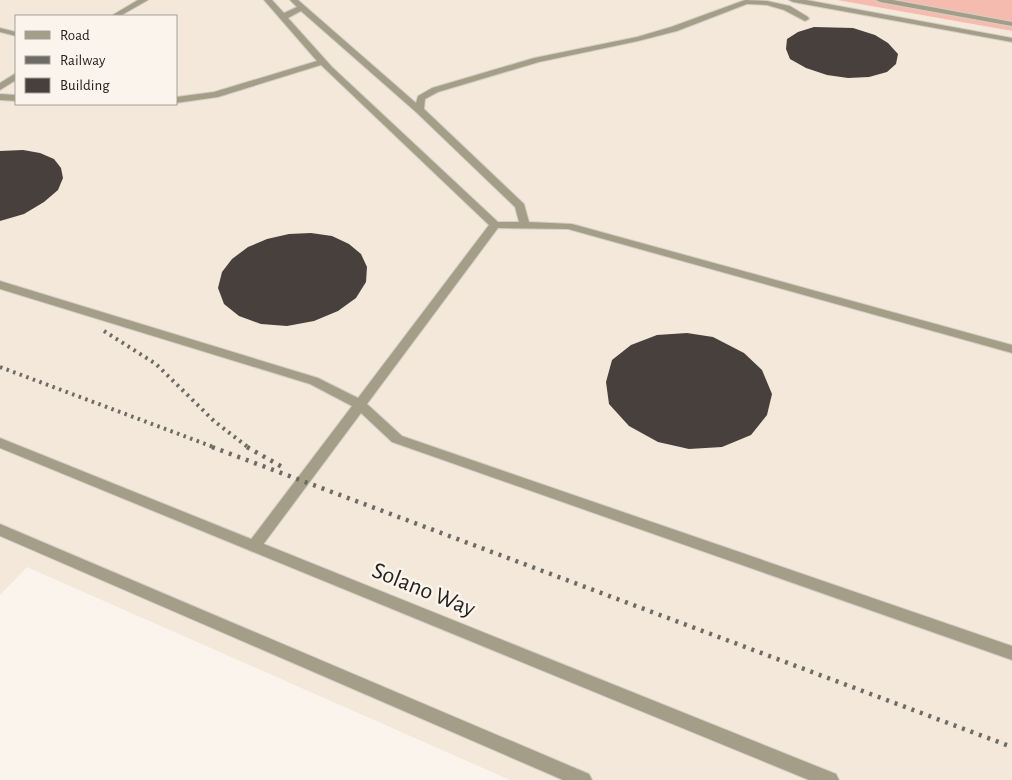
<svg xmlns="http://www.w3.org/2000/svg" width="1012" height="780" font-family="'Alegreya Sans',sans-serif">
  <style>
    .built { fill: #f3e8d9; fill-rule: evenodd }
    .green { fill: #f6bbaf }
    .building { fill: #48403c }
    .lines { fill: none; stroke-linecap: round; stroke-linejoin: round }
    .service-casing { stroke: #d3cec7; stroke-width: 2 }
    .minor-casing { stroke: #d3cec7; stroke-width: 2 }
    .service { fill: #a49e88; fill-rule: evenodd }
    .minor { fill: #a49e88; fill-rule: evenodd }
    .rail-far1 { stroke: #6e6b66; stroke-width: 4; stroke-dasharray: 2.5 4.5; stroke-linecap: butt }
    .rail { stroke: #6e6b66; stroke-width: 4.5; stroke-dasharray: 3 6; stroke-linecap: butt }
    .labels { text-anchor: middle; stroke-width: 5; stroke-linejoin: round; paint-order: stroke }
    .near-street-label { font-size: 24px; fill: #24221f; stroke: #faf4ec }
  </style>
  <rect width="100%" height="100%" fill="#faf4ec"/>
  <path class="built" d="M0 0H837L1012 31V780H510L27 567 0 595ZM16 16H176V104H16Z"/>
  <path class="green" d="M837 0H1012V31Z"/>
  <path class="building" d="M814 27 853 28 875 35 888 43 898 54 896 64 887 72 869 77 848 78 827 75 806 68 790 59 786 49 787 39 798 32Z
    M23 150 40 153 54 159 61 168 63 178 58 190 44 202 24 214 0 221V151Z
    M311 233 332 236 349 244 361 254 367 267 366 282 356 298 338 311 314 321 287 326 261 324 239 316 224 304 218 288 222 272 232 259 248 247 267 239 289 234Z
    M687 333 713 337 744 353 762 370 772 394 767 415 751 435 722 447 689 449 658 442 629 426 609 404 606 382 612 360 631 345 657 335Z"/>
  <g class="lines">
    <defs>
      <path id="service" d="M138 0H148L120 16H111Z
        M264 0H272L284 13 297 7 290 0H298L416 103 418 96 432 88 534 58 637 37 671 27 745 0 767 1 790 6 808 17 809 19 805 21 784 10 767 5 747 4 677 31 638 41 539 62 438 92 425 99 424 109 524 204 529 222 572 224 1012 345V353L568 229 498 228 367 404 402 436 1012 646V660L392 442 361 413 259 550 254 552 249 550 247 546 249 542 352 406 310 384 0 289V281L318 378 358 398 489 225 321 65 218 97 176 103V97L214 92 317 61ZM301 11 416 112 515 207 519 222H498L332 67 288 18Z
        M789 0H806L1012 38V42L793 2Z
        M876 0H893L1012 22V26L880 2Z
        M0 28 16 32V36L0 32Z
        M16 73V80L0 90V83Z
        M0 94 16 95V101L0 100Z
        M0 524 589 774 592 780H563L0 536Z"/>
      <path id="minor" d="M0 438 836 774 839 780H809L0 448Z"/>
    </defs>
    <use href="#service" class="service-casing"/>
    <use href="#minor" class="minor-casing"/>
    <use href="#service" class="service"/>
    <use href="#minor" class="minor"/>
    <path class="rail-far1" d="M104 331 156 364 214 421 249 448
      M0 367 216 448"/>
    <path class="rail" d="M212 447 1012 747
      M247 447 284 468"/>
  </g>
  <g class="labels">
    <g class="near-street-label">
      <text transform="translate(424 589) rotate(22)" y="8">Solano Way</text>
    </g>
  </g>
  <rect x="15" y="15" width="162" height="90" fill="#faf4ec" stroke="#a4a09a"/>
  <rect x="25" y="31" width="25" height="8" fill="#a49e88" stroke="#a4a09a"/>
  <text x="60" y="40" font-size="15" fill="#24221f">Road</text>
  <rect x="25" y="56" width="25" height="8" fill="#6e6b66" stroke="#a4a09a"/>
  <text x="60" y="65" font-size="15" fill="#24221f">Railway</text>
  <rect x="25" y="78" width="25" height="15" fill="#48403c" stroke="#a4a09a"/>
  <text x="60" y="90" font-size="15" fill="#24221f">Building</text>
</svg>
